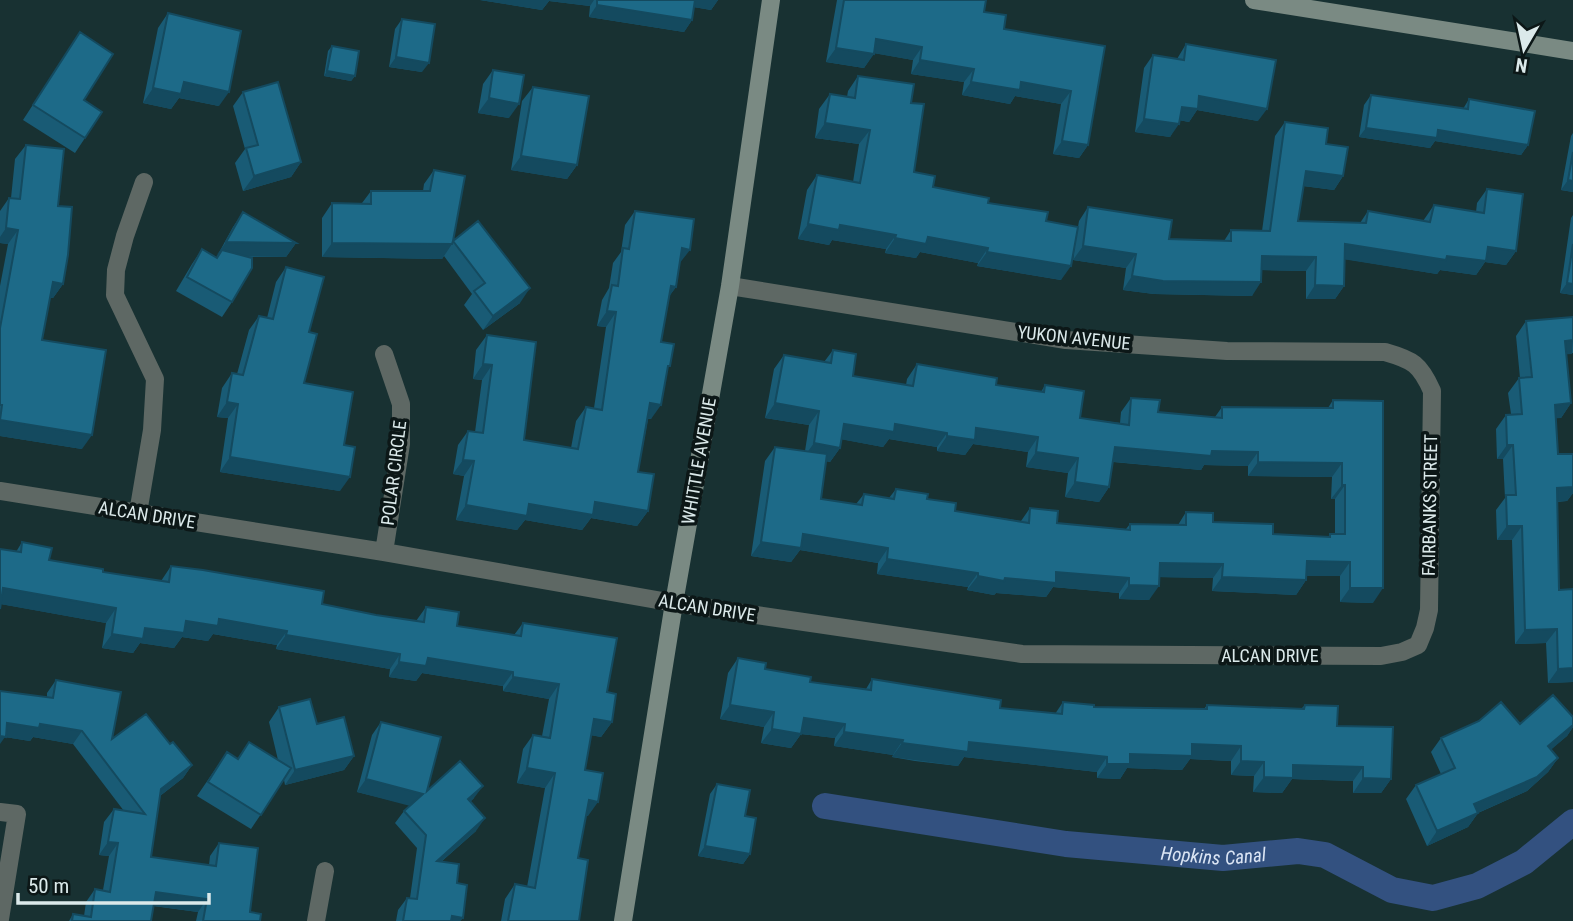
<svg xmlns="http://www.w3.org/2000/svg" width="1573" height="921" font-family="'Roboto Condensed',sans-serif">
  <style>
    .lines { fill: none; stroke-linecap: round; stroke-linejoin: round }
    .canal { stroke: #335180; stroke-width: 26 }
    .street { stroke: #5e6864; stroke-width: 18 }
    .secondary { stroke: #7a8a83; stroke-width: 18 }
    .wall { fill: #195b75; fill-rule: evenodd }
    .shaded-wall { fill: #144a5f }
    .building { fill: #1d6a88; stroke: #144a5f; stroke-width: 2 }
    .labels { text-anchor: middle; stroke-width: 7; stroke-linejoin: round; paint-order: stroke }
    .street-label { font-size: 18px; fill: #dbe9ea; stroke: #0c1717 }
    .water-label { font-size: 19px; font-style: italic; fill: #dbe5f4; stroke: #0c1717 }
  </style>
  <rect width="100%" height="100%" fill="#183132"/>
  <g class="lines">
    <path class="canal" id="s1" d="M825 806 1066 844 1223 858 1298 851 1325 855 1392 890 1433 898 1477 886 1524 862 1573 822"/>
    <path class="street" d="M0 491 384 552 674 603 1022 654 1381 656 1402 652 1418 645 1425 628 1429 610 1432 391C1420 364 1413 360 1385 352L1227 351 1066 340 730 286
      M138 513 152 430 155 379 115 295 116 270 125 236 144 182
      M384 552 401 444V404L384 354
      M0 812 17 814 0 919
      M316 921 325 871"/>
    <path class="secondary" d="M1254 0 1573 51
      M623 921 674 603 730 286 771 0"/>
  </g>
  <path class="wall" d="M480 0H718L711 10 694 7 692 20 684 32 589 17 590 6 549 1 542 10Z
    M837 0H986L984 12 1004 29 1105 46 1088 145 1079 158 1053 154 1061 104 1015 96 1010 104 962 95 964 82 911 74 913 60 874 53 864 68 826 62Z
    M168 13 219 106 179 98 171 109 143 103 158 28Z
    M402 19 422 72 389 67 395 29Z
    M80 32 85 138 75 153 23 120Z
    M1186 44 1258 121 1197 110 1189 122 1179 120 1170 137 1135 132 1144 68 1153 55 1177 59Z
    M332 46 355 76 351 81 324 76 328 51Z
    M493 70 509 118 478 113 483 84Z
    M858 76 911 103 914 172 933 187 988 203 1046 221 1078 227 1079 221 1088 207 1169 239 1224 241 1231 230 1262 231 1275 136 1285 122 1326 144 1343 176 1334 190 1303 186 1298 221 1360 223 1368 211 1423 221 1434 205 1476 212 1477 203 1487 189 1516 251 1506 265 1485 262 1476 275 1440 270 1437 274 1345 259 1344 286 1335 299H1306V271L1262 270 1252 296 1154 294 1123 290 1126 268 1073 260 1077 230 1061 280 977 266 978 263 920 252 916 258 885 253 886 249 832 240 829 245 798 239 807 190 817 175 853 182 859 144 815 138 819 109 830 94 847 97 848 91Z
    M533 87 577 165 567 179 511 170 522 101Z
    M243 92 301 162 291 177 243 191 235 163 245 149 233 106Z
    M1371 95 1463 109 1469 99 1528 145 1521 155 1435 141 1430 148 1359 137 1364 105Z
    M1573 133V192L1561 190 1571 136Z
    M26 145 58 206 63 284 53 298H50L42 340 82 449 0 436V286L8 244 0 243V211L9 198H11L15 159Z
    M434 170 453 241 520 303 483 330 464 305 472 294 444 256 442 259 322 257V218L332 203H362L371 191H423L424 184Z
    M635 211 679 264 676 287 669 296 661 342 667 372 651 419H648L638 472 648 511 637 526 591 518 582 530 525 520 517 530 456 520 464 476 453 474 458 445 468 431 475 432 482 380 473 379 476 350 487 335 524 440 571 448 576 421 586 407 594 408 606 327 597 326 602 300 609 288 613 263 621 252 625 225Z
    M243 212 296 243 286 257H248L232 302 222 317 176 291 192 264 202 249 216 258 233 227Z
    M1573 215V295L1560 293 1571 218Z
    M286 267 309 332 304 383 344 445 340 491 220 472 228 418 217 417 222 388 232 373 237 374 249 330 259 316 267 318 276 282Z
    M1573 317V353L1566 354 1571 403 1561 418H1556L1558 454H1573V493L1567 501 1557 502 1559 590 1573 589V682L1548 683 1546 643 1515 644 1512 540H1497L1496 510 1505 498 1503 459H1497L1496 429 1506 415 1511 414 1508 393 1519 378H1520L1516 336 1526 321Z
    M833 350 853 376 906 385 907 379 917 364 996 385 1041 392 1045 385 1080 418 1120 423 1121 412 1131 398 1158 412 1215 417 1222 407 1328 408 1333 400 1373 603 1340 602V576H1306V580L1296 595 1212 591 1213 578 1160 577 1149 600 1119 599V593L1053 587 1046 597 996 593 994 595 967 590 968 587 877 574 878 563 800 550 791 562 751 556 765 461 775 447 805 451 809 425 765 418 774 369 784 355 824 362ZM841 439 883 447 889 439 937 447V451L965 455 973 444 1028 452 1026 467 1068 473 1065 497 1099 502 1109 487 1113 462 1201 470 1204 465 1248 466V476L1332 477 1331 499H1335V534H1330L1328 537 1273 534 1213 522 1186 512 1178 525 1130 524 1126 529 1057 523 1030 508 1021 521 955 511 927 499 896 489 889 498 864 494 856 504 821 499 826 461 830 462 840 448Z
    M22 542 49 560 103 572 161 581 171 566 322 604 376 615 416 621 426 607 457 626 514 635 523 623 607 692 612 722 601 737 591 735 585 770 588 816H586L578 858 579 921H501L505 899 515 884 527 887 545 788 517 783 523 749 533 735 542 736 549 699 503 691V686L422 673 416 681 389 677 390 669 276 649 277 645 213 634 208 641 182 637 174 648 140 643 133 653 102 648 106 623 1 604 0 549 16 552Z
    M738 658 765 669 810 682 866 689 872 679 1000 708 1055 714 1063 702 1094 707 1204 709 1207 705 1301 709 1305 705 1337 726 1391 779 1381 793H1353V781L1292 779 1282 793 1253 792 1254 776 1231 775V761L1190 759 1182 770 1127 768 1120 779 1097 778V772L964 757 958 766 915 761 892 757 893 755 834 746 835 738 801 734 791 748 761 743 764 727 720 719 728 673Z
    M56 680 112 739 170 744 192 765 183 778 160 796 151 857 209 865 210 856 219 843 250 912 260 921H196L198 912 153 906 151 921H69L73 914 84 916 86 902 95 889 103 890 109 856 99 855 104 822 114 809 124 811 73 744 33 737 30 741 5 737 0 691 47 697V693Z
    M279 707 317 724 354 756 344 770 285 785 284 780 251 829 197 796 227 752 238 759 249 742 278 760 269 722Z
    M1573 717V727L1567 736 1551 749 1558 758 1548 772 1527 791 1478 813 1468 827 1427 846 1406 799 1416 785 1441 774 1431 752 1441 738 1520 724Z
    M381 722 427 791 474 798 470 802 476 831 441 862 457 883 463 918 460 921H396L398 910 407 898H410L417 848 395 823 404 811 410 805 357 792 372 735Z
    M717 784 745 816 750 854 743 864 698 856 710 794Z"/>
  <path class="shaded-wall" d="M480 0H594L590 6 549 1 542 10Z
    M692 0H718L711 10 687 6Z
    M597 5 692 20 684 32 589 17Z
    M876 39 922 47 913 60 867 52Z
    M836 48 874 54 864 68 826 62Z
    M396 57 429 63 422 72 389 67Z
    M920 60 974 69 964 82 911 74Z
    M327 71 355 76 351 81 324 76Z
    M184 82 229 92 219 106 179 98 171 109 143 103 153 88Z
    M971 82H1021L1071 91 1061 104 1015 96 1010 104 962 95Z
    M1199 96 1267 109 1258 121 1197 110 1189 122 1173 119 1182 107Z
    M489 98 519 104 509 118 478 113Z
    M1144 119 1179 124 1170 137 1135 132Z
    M825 123 870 130 859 144 815 138Z
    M1366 128 1438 130 1528 145 1521 155 1435 141 1430 148 1359 137Z
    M1062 141 1088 145 1079 158 1053 154Z
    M521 156 577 165 567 179 511 170Z
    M301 162 291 177 243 191 254 176Z
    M1306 171 1343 176 1334 190 1296 185Z
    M1568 180 1573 181V192L1561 190Z
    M808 224 840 225 896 235 886 249 832 240 829 245 798 239Z
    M6 228 18 230 8 244 0 243V237Z
    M928 237 988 248 978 263 920 252 916 258 885 253 895 238Z
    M226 242 296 243 286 257 218 256 222 250 216 256Z
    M332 243 452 244 442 259 322 257Z
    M1345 244 1447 256 1488 247 1516 251 1506 265 1485 262 1476 275 1440 270 1437 274 1336 258Z
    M1083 246 1136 254 1126 268 1073 260Z
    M682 248 690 250 679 264Z
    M987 252 1071 266 1061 280 977 266Z
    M1262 256 1316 257 1306 271 1253 270Z
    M1132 276 1261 282 1252 296 1154 294 1123 290Z
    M53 282 63 284 53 298 43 297Z
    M1567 283 1573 284V295L1560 293Z
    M1315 285 1344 286 1335 299H1306Z
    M671 286 676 287 666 301Z
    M530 288 520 303 483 330 493 316Z
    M607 311 616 312 606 327 597 326Z
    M1573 340 1572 354 1555 355 1565 341Z
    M483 364 492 365 482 380 473 379Z
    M227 402 238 404 228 418 217 417Z
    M650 403 661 405 651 419 640 418Z
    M775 403 819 411 809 425 765 418Z
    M1571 403 1561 418 1545 419 1555 405Z
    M0 420 92 435 82 449 0 436Z
    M844 424H895L947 433 937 447 889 439 883 447 834 438Z
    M976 428 1038 437 1028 452 973 444 965 455 937 451 947 436Z
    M814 443 840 448 830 462 804 457Z
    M1507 445H1513L1503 459H1497Z
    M1115 447 1212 451 1258 452 1248 466 1204 465 1201 470 1105 461Z
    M1036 452 1078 458 1068 473 1026 467Z
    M230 457 350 477 340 491 220 472Z
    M463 460 474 461 464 476 453 474Z
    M1258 462 1342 463 1332 477 1248 476Z
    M1075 482 1109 487 1099 502 1065 497Z
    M1342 485H1345L1335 499H1331Z
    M1573 487V493L1567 501 1547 502 1557 488Z
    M595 502 648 511 637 526 591 518 582 530 525 520 517 530 456 520 466 505Z
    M1507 526H1522L1512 540H1497Z
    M803 534 888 548 878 563 800 550 791 562 751 556 761 542Z
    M887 559 978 573 968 587 877 574Z
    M1307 561 1350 562 1340 576H1297Z
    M1160 563 1223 564 1213 578 1150 577Z
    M1056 572 1129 578 1119 593 1053 587 1046 597 996 593 994 595 967 590 978 576Z
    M1222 577 1306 580 1296 595 1212 591Z
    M1129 585 1159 586 1149 600 1119 599Z
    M3 588 116 608 106 623 0 604Z
    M1350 588H1383L1373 603 1340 602Z
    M219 619 287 631 277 645 213 634 208 641 182 637 174 648 140 643 133 653 102 648 112 634 186 621Z
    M1557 629 1546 643 1515 644 1525 630Z
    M286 635 400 654 390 669 276 649Z
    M428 658 513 672 503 686 422 673 416 681 389 677 399 662Z
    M1573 668V682L1548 683 1558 669Z
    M513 677 559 684 549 699 503 691Z
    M730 705 774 712 764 727 720 719Z
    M804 718 845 724 835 738 801 734 791 748 761 743 772 729Z
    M594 719 612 722 601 737 584 734Z
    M7 723 40 724 82 731 73 744 33 737 30 741 5 737 0 744V734Z
    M1573 725V727L1567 736 1538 761 1548 746Z
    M844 732 903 740 893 755 834 746Z
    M969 742 1107 757 1097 772 964 757 958 766 892 757 902 743Z
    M1192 744 1241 746 1231 761 1190 759 1182 770 1127 768 1120 779 1097 778 1107 764 1130 754Z
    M354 756 344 770 285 785 295 770Z
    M1558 758 1548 772 1527 791 1464 819 1474 804Z
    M1241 761 1264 762 1254 776 1231 775Z
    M192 765 183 778 152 802 161 789Z
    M1293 765 1363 767 1353 781 1292 779 1282 793 1253 792 1264 777Z
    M527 768 555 773 545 788 517 783Z
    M1363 778 1391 779 1381 793H1353Z
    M366 779 423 794 414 807 357 792Z
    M483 786 474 798 459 812 468 799Z
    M589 800 598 802 588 816 578 814Z
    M1478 813 1468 827 1427 846 1437 831Z
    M485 818 476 831 428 873 437 861Z
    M108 842 118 843 109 856 99 855Z
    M705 846 750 854 743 864 698 856Z
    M156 892 207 899 198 912 147 905Z
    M452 916 463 918 460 921H448Z"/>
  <path class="building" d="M597 0H695L692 20 597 5Z
    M844 0H986L984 12 1006 15 1004 29 1105 46 1088 145 1062 141 1071 91 1021 82 1020 90 971 82 974 69 920 60 922 47 876 39 874 54 836 48Z
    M168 13 241 31 229 92 184 82 181 94 153 88Z
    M402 19 435 24 429 63 396 57Z
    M80 32 113 54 84 100 102 112 85 138 33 105Z
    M1186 44 1276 60 1267 109 1199 96 1198 109 1182 107 1179 124 1144 119 1153 55 1184 60Z
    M332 46 359 51 355 76 327 71Z
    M493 70 524 75 519 104 489 98Z
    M858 76 914 84 911 103 924 104 914 172 935 176 933 187 989 198 988 203 1048 212 1046 221 1078 227 1071 266 987 252 988 248 928 237 926 244 895 238 896 235 840 225 839 230 808 224 817 175 860 183 870 130 825 123 830 94 855 98Z
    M278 82 301 162 254 176 246 148 258 145 243 92Z
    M533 87 589 96 577 165 521 156Z
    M1371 95 1468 109 1469 99 1535 111 1528 145 1438 130 1437 138 1366 128Z
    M1285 122 1328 128 1326 144 1348 147 1343 176 1306 171 1298 221 1366 223 1368 211 1430 222 1434 205 1484 213 1487 189 1523 194 1516 251 1488 247 1486 261 1447 256 1446 260 1345 244 1344 286 1315 285 1316 257 1262 256 1261 282 1163 281 1132 276 1136 254 1083 246 1088 207 1172 220 1169 239 1231 241V230L1270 231Z
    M26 145 64 149 58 206 72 207 68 255 63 284 53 282 42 340 106 350 92 435 0 420 2 405H0V328L18 230 6 228 9 198 20 199Z
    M1573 152V181L1568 180Z
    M434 170 465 176 453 241 478 221 530 288 493 316 474 291 485 283 453 241 452 244 332 243V203L371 204V191H430Z
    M635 211 694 219 690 250 682 248 676 287 671 286 661 342 674 344 670 366H668L661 405 650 403 638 472 654 474 648 511 595 502 593 515 529 504 527 516 466 505 474 461 463 460 468 431 483 433 492 365 483 364 487 335 536 342 524 440 578 449 586 407 602 410 616 312 607 311 612 285 618 286 623 248 629 249Z
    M243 212 296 243 226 242Z
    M1573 244V284L1567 283Z
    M202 249 217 258 222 250 252 258V268L232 302 187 277Z
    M286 267 324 277 309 332 317 334 304 383 353 392 344 445 355 447 350 477 230 457 238 404 227 402 232 373 243 375 259 316 273 319Z
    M1573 317V340L1565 341 1571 403 1555 405 1558 454H1573V487L1557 488 1559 590 1573 589V668L1558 669 1557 629 1525 630 1522 526H1507L1506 495H1516L1513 445H1507L1506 415 1522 414 1519 378 1532 377 1526 321Z
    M833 350 856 354 853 376 913 386 917 364 997 378 996 385 1044 392 1045 385 1084 391 1080 418 1129 425 1131 398 1160 400 1158 412 1222 418V407L1333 408V400L1383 401V588H1350V562L1307 561 1306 580 1222 577 1223 564 1160 563 1159 586 1129 585V578L1056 572V583L1005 578 1004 581 978 576V573L887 559 888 548 803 534 801 548 761 542 775 447 827 454 821 499 862 505 864 494 894 499 896 489 928 494 927 499 956 503 955 511 1029 523 1030 508 1058 511 1057 523 1130 530V524L1186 525V512L1213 513V522L1273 524V534L1330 537V534H1345V485H1342V463L1258 462V452L1212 451 1211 456 1115 447 1109 487 1075 482 1078 458 1036 452 1038 437 976 428 975 440 947 436V433L895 424 894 432 844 424 840 448 814 443 819 411 775 403 784 355 831 363Z
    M22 542 52 548 49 560 103 569V572L169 582 171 566 203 570 324 591 322 604 376 615 424 622 426 607 459 612 457 626 521 636 523 623 617 638 607 692 616 694 612 722 594 719 585 770 603 773 598 802 589 800 578 858 588 860 579 921H508L515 884 535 888 555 773 527 768 533 735 550 738 559 684 513 677V672L428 658 426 666 399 662 400 654 286 635 287 631 219 619 218 626 186 621 184 633 145 628 143 639 112 634 116 608 3 588 0 609V549L21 552Z
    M738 658 766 663 765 669 811 677 810 682 871 690 872 679 1001 700 1000 708 1062 714 1063 702 1094 705V707L1207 709V705L1304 709 1305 705 1338 706 1337 726 1393 727 1391 779 1363 778V767L1293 765V778L1264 777V762L1241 761V746L1192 744V756L1130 754V764H1107V757L969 742 968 752 925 746 902 743 903 740 844 732 845 724 804 718 801 734 772 729 774 712 730 705Z
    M56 680 121 692 112 739 146 714 170 744 173 742 192 765 161 789 151 857 216 866 219 843 258 848 250 912 261 914 260 921H203L207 899 156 892 151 921H72L73 914 91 917 95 889 110 892 118 843 108 842 114 809 145 814 82 731 40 724 39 728 7 723 6 737 0 736V691L53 698Z
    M1553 695 1573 717V725L1548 746 1558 758 1537 777 1474 804 1478 813 1437 831 1416 785 1455 768 1441 738 1479 721 1501 702 1520 724Z
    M310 699 317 724 344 717 354 756 295 770 279 707Z
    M381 722 441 737 427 791 460 761 483 786 468 799 485 818 437 861 459 864 457 883 467 885 463 918 452 916 451 921H403L407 898 417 899 426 835 404 811 423 794 366 779Z
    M249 742 291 768 261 815 208 782 227 752 238 759Z
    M717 784 750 790 745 816 756 818 750 854 705 846Z"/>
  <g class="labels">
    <g class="street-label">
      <text transform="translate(1074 338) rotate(6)" y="6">YUKON AVENUE</text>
      <text transform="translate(699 461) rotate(-80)" y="6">WHITTLE AVENUE</text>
      <text transform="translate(394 473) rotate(-83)" y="6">POLAR CIRCLE</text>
      <text transform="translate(1430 505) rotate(-89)" y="6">FAIRBANKS STREET</text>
      <text transform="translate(147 515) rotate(9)" y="6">ALCAN DRIVE</text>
      <text transform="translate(707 608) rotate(9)" y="6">ALCAN DRIVE</text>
      <text x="1270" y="662">ALCAN DRIVE</text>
    </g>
    <g class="water-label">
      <text dy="7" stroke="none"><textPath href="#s1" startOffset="392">Hopkins Canal</textPath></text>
    </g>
  </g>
  <g transform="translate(1524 49) rotate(189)" stroke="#0c1717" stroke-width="5" paint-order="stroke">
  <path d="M0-5L12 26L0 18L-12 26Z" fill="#dbe9ea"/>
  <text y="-10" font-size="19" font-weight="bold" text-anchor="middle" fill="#dbe9ea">N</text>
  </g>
  <path d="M18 893v10h191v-10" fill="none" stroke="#dbe9ea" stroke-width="3.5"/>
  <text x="28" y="893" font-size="21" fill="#dbe9ea" stroke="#0c1717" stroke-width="5" paint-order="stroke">50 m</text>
</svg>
